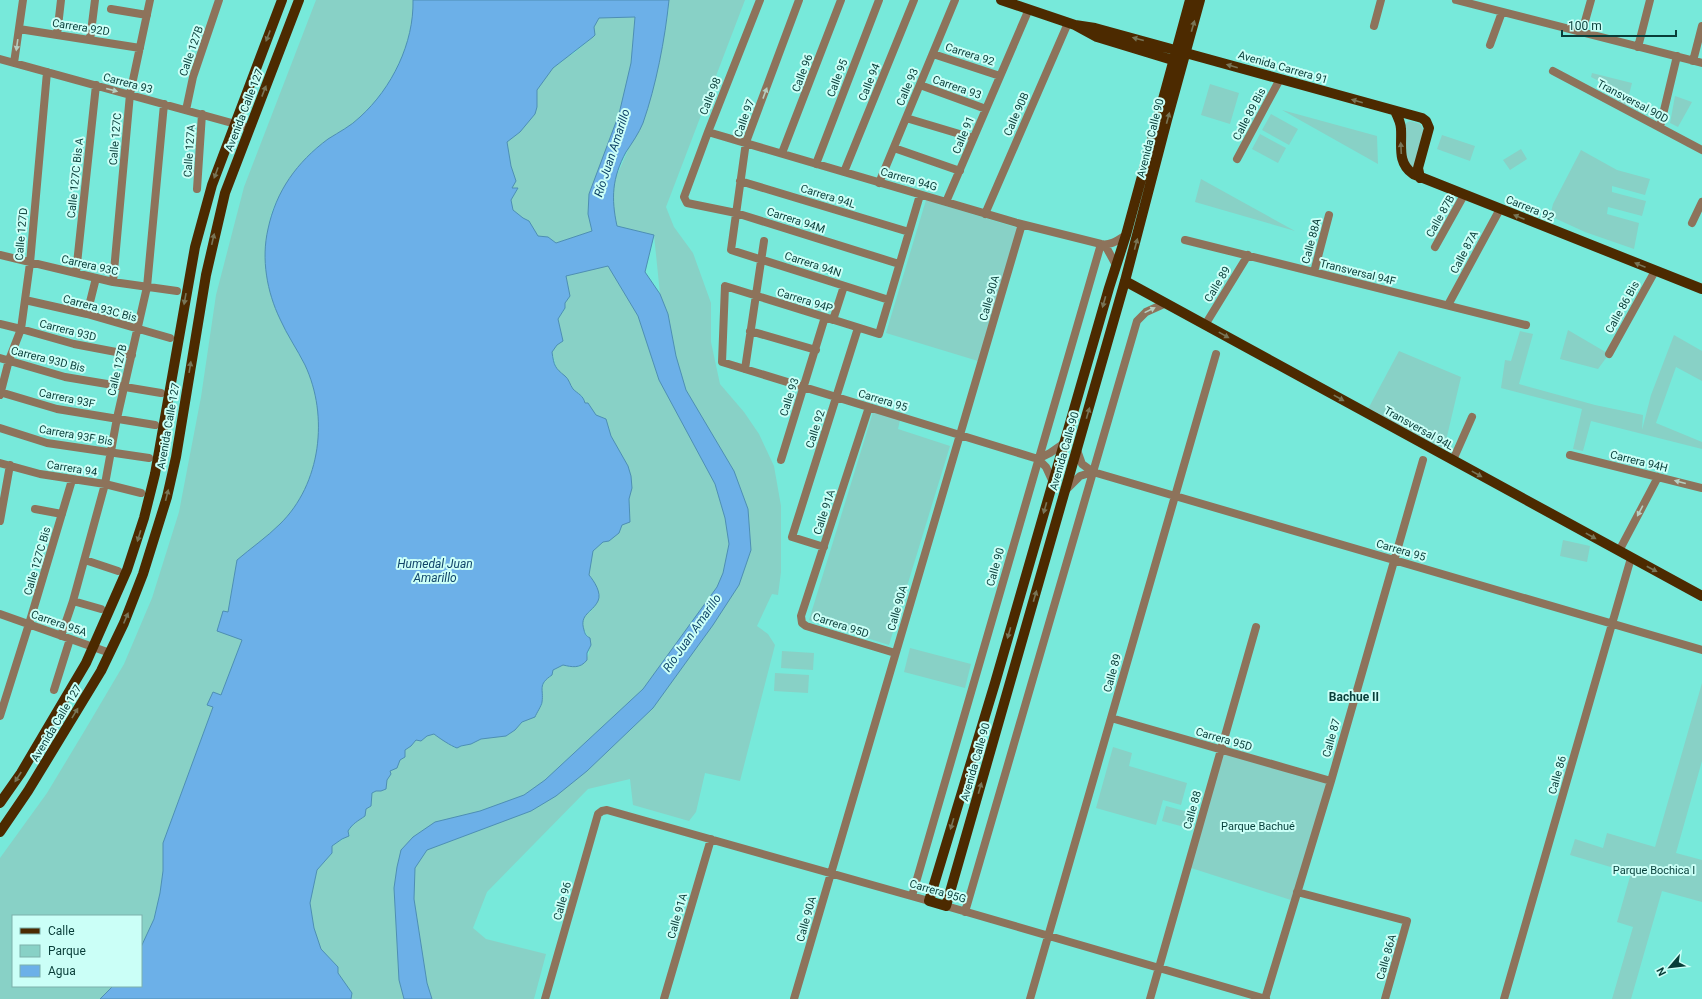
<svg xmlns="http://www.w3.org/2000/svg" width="1702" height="999" font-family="Roboto,sans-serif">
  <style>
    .green { fill: #88d1c6 }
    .water { fill: #6cb0e8; stroke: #4e8eb3; fill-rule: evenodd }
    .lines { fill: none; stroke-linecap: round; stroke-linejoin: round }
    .minor { stroke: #8d735b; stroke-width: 8 }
    .major { stroke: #4c2a00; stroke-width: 10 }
    .oneway { fill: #787556 }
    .oneway2 { fill: #b5cec0 }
    .labels { text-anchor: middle; stroke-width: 4; stroke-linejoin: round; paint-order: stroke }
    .street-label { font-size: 11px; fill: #083d38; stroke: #cbfff7 }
    .park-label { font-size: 11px; fill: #063e39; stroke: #cbfff7 }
    .water-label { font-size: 12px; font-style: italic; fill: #104469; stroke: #cbfff7 }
    .neighbourhood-label { font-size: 12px; font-weight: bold; fill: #083d38; stroke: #cbfff7 }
  </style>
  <rect width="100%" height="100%" fill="#77e9da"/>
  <path class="green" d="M316 0H413C414 43 391 88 360 117 346 130 328 138 313 151 303 159 280 193 275 204 271 212 269 221 268 230 261 259 267 292 280 319 287 335 297 350 305 365 329 416 321 484 280 524 267 537 251 548 237 560L228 612 223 611 242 640 221 695 208 705 213 707 163 843V871L160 893 152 925 141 947V916H13V986H113L100 999H0V858L47 793 85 730 124 664 152 598 179 512 201 397 216 295 244 187Z
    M669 0H745L666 207 674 227 693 253 711 303V342L720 384 744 412 759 434 774 466 781 506V572L778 595 772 594 757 626 768 634 775 645 740 781 705 773 696 812 689 821 633 805 630 779 588 789 487 892 473 928 486 939 546 954 534 999H432L427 983 414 899 415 868 427 850 531 811 556 796 653 708 713 625 739 585 751 550 748 509 734 471 686 390 676 356 668 314 660 294 654 235 617 226 613 207 614 182 651 97 668 15Z
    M635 17 631 63 619 114 589 194 588 214 592 231 556 243 548 237 538 236 529 221 523 218 513 210 511 200 518 189H512V186L516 181 511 166 507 142 520 132 535 114 537 107 536 94 537 88 553 68 563 61 562 60 574 53 593 37 595 35 594 27 599 18Z
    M1592 73 1632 83 1626 107 1619 101 1620 92 1591 77Z
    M1210 84 1239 93 1230 124 1201 115Z
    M1675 96 1692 102 1678 127 1670 123Z
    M1282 110 1377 136 1378 164Z
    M1271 114 1298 129 1289 145 1262 130Z
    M1410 121 1420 124 1423 129V135L1417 152 1416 172 1406 162V123Z
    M1260 134 1286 148 1278 163 1252 149Z
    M1442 135 1475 146 1470 161 1437 149Z
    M1521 149 1527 159 1510 170 1503 160Z
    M1581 150 1617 170 1650 179 1645 195 1612 186V192L1646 201 1642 216 1608 207 1607 214 1639 223 1634 249 1585 232 1550 216 1553 204Z
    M1201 179 1295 231 1195 202Z
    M926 200 1018 228 978 361 886 333Z
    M608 265 638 316 659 380 715 484 725 518 729 544 723 573 717 587 643 689 545 780 524 795 480 811 435 822 402 850 397 867 394 888 399 980 404 999H351L352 993 338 973V967L321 949 314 928 310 903 317 870 332 853V846L350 835 348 832C353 824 357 821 365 816V809L371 806 372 794 376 790H384L390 771 395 769 400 760 405 757V750C410 747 412 742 417 739L421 741 427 736 434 734 455 748 471 744 481 739 506 736 515 730 520 724 528 719 542 705C541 694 540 682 551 676L553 670 563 665 570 667H579L588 656 591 643C589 636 581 629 583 620 584 615 588 614 591 611 593 608 597 603 598 601 602 593 594 581 589 575L593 551 603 542 611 539 620 531 622 525 630 520 629 496 632 488 631 476 628 466 611 436 606 419 596 415 588 403H585L583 397 574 390 565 376 557 370 552 352 557 345 563 341 558 319 565 309V303L570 296 566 276Z
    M1568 330 1609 354 1598 369 1560 359Z
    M1520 331 1533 334 1519 384 1595 405 1643 415 1642 430 1651 395 1674 335 1702 351V381L1676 367 1656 423 1702 442V449L1591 421 1583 451 1573 449 1582 409 1501 388 1505 360 1511 361Z
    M1399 351 1461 377 1444 449 1368 409Z
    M873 412 900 420 898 429 950 446 889 645 809 620Z
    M1563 540 1590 546 1587 562 1560 556Z
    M910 648 971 664 965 688 904 672Z
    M782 651 814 653 813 670 781 668Z
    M775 673 809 675 808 693 774 691Z
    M1702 683V761L1676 853 1702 860V902L1662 891 1631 999H1612L1633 927 1617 922 1631 873 1570 855 1575 839 1603 848 1607 833 1655 847Z
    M1113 747 1132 753 1129 766 1187 783 1181 805 1163 800 1156 825 1096 808Z
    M1221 750 1329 782 1294 901 1188 867Z
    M1166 806 1192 813 1188 828 1162 821Z"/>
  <path class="water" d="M413 0H669C665 39 656 86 643 123 639 133 632 143 626 152 612 178 611 198 617 226L654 235 645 272 660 294 668 314 676 356 686 390 734 471 748 509 751 550 739 585 713 625 653 708 587 771 556 796 531 811 427 850 415 868 414 899 427 983 432 999H404L399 980 394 888 397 867 401 850 413 837 435 822 480 811 524 795 545 780 643 689 717 587 723 573 729 544 725 518 715 484 659 380 638 316 608 266 566 276 570 296 565 303V308L558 319 563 341 557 345 552 352C554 366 555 368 565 376 569 379 570 385 573 389 578 394 583 395 585 403H588L596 415 606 419 611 436 628 466 631 476 632 488 629 499 630 522 622 525 619 533 609 541 603 542 593 551 589 575C594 581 602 593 598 601 592 613 579 614 584 630 585 634 586 636 590 638L591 645 587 653V660C580 669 572 667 563 665L553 670 552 675C537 685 544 689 542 702 542 705 536 714 535 717L522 722 515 730 506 736 481 739 471 744 461 746 457 748C451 746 439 738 434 734L427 736 421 741 416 740 411 746 405 750V757L400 760 397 768 390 771 391 774 387 780 386 789 381 791H376L372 793 371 806 366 809 365 816C358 821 353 823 348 831L349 836 342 839 332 846V853L317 870 310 903 314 928 321 949 338 967V973L352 993 351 999H100L113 986H141V947L154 919 160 893 163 871V843L213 707 207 705 213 692 221 695 242 640 217 631 223 611 228 612 237 560C251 548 267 537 280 524 321 484 329 416 305 365 297 349 287 335 280 319 267 292 261 259 268 229 276 191 297 162 328 139 339 132 351 126 360 117 392 88 414 43 413 0ZM635 17 631 63 619 114 589 194 588 214 592 231 556 243 548 237 538 236 529 221 523 218 513 210 511 200 518 188H512L516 181 511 166 507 142 520 132 535 114 537 107V90L553 68 593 37 595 35 594 27 599 18Z"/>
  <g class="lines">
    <path class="minor" d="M760 0 708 132 684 197 687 203 736 213 899 264
      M799 0 746 142 731 250 889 300
      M1456 0 1702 63
      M111 9 147 15
      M1374 26 1381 0
      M19 29 140 48
      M1582 32 1591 0
      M57 35 61 0
      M90 40 95 0
      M1490 45 1502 12
      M1638 47 1650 0
      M933 54 1000 76
      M0 59 250 128
      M1693 61 1702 26
      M14 63 23 0
      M1553 71 1702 150
      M920 85 986 109
      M186 110 193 77 219 0
      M906 118 973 138
      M1660 127 1677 56
      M708 132 1017 223 1101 244C1110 246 1118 240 1126 235
      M894 148 960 171
      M782 153 841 0
      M1237 159 1280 79
      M816 164 879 0
      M844 172 914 0
      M740 181 909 232
      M879 183 955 0
      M197 189 202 114
      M920 195 879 334 725 286 722 362 1038 459 1046 467 1052 480
      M946 202 1029 9
      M985 214 1068 23
      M1692 223 1702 202
      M1185 240 1526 325
      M1105 245 1116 265
      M1435 247 1464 195
      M0 255 113 282 177 291
      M1314 272 1329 215
      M76 273 96 85
      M113 282 130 94 150 0
      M25 300 87 314 170 338
      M1448 305 1500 209
      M87 314 96 278
      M833 320 844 286
      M0 324 21 329 74 344 132 355
      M1205 325 1248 255
      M750 331 816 350
      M1609 354 1655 271
      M0 358 65 377 161 393
      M745 369 764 241
      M0 392 57 409 155 425
      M0 395 9 360 21 329 30 263 47 72
      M869 407 801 616 802 623 806 626 895 653
      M0 428 47 443 149 458
      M1077 450 1082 464 1093 472 1702 650
      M1570 455 1702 488
      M1038 459 1050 453 1063 444
      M781 460 825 317
      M1453 460 1472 417
      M0 463 40 474 105 484 141 493
      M1066 490 1080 476 1093 472
      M35 509 62 514
      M0 521 10 465
      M824 547 792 537 858 328
      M1619 551 1658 477
      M85 560 118 571
      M73 601 101 609
      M0 614 110 653
      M61 636 73 601 105 484 117 418 147 287 164 104
      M54 690 70 639
      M0 716 29 624 72 480
      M1111 718 1331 781
      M1297 892 1407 921 1385 999
      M912 896 1101 244
      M946 906 1266 999
      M965 912 1137 321 1146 312 1166 303
      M545 999 598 814 602 811 607 810 929 901
      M664 999 711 839
      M794 999 1022 224
      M1030 999 1216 354
      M1150 999 1256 627
      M1265 999 1331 781 1423 460
      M1504 999 1631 558"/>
    <path class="major" d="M1001 0 1075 25 1097 37 1179 62
      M1190 0 1126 235 1109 288 995 683 929 901 946 906 1125 281 1167 120 1200 0
      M1075 25 1095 28 1422 118 1426 121 1429 128 1418 168 1420 178
      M1395 111C1398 117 1401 123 1401 129 1402 146 1397 163 1413 174L1702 289
      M1125 281 1702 596
      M0 803 21 773 86 663 127 570 144 518 155 474 195 247 212 185 282 0
      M0 832 28 791 101 671 124 623 143 574 167 497 176 457 206 275 225 193 299 0"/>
  </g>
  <defs><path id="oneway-solid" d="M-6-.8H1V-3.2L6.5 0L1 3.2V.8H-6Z"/></defs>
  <g class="oneway">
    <use href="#oneway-solid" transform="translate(1193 26) rotate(-74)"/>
    <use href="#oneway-solid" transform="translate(268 36) rotate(111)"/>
    <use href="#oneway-solid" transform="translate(1138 39) rotate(-165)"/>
    <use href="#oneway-solid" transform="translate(1232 66) rotate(-164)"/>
    <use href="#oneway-solid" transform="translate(264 91) rotate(-69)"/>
    <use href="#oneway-solid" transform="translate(1357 101) rotate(-164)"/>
    <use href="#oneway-solid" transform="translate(1168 118) rotate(-75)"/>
    <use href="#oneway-solid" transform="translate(1401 148) rotate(-93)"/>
    <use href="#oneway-solid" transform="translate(216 173) rotate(110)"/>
    <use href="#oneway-solid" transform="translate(1519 217) rotate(-158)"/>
    <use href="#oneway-solid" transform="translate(213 239) rotate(-77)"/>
    <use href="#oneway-solid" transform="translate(1136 244) rotate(-75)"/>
    <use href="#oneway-solid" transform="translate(1640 265) rotate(-158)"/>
    <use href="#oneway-solid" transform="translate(185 299) rotate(100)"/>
    <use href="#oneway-solid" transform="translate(1104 302) rotate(106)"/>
    <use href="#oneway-solid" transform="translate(1224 335) rotate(29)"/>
    <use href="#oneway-solid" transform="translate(190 367) rotate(-81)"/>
    <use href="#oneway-solid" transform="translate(1339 398) rotate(29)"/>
    <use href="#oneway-solid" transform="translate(1088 413) rotate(-74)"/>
    <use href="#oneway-solid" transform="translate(1477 474) rotate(29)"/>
    <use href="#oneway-solid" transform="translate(167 495) rotate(-76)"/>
    <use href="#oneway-solid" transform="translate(1045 508) rotate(106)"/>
    <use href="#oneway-solid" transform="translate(139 536) rotate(107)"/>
    <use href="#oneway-solid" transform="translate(1591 536) rotate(29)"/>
    <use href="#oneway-solid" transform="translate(1652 569) rotate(28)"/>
    <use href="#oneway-solid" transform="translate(1035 596) rotate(-74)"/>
    <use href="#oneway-solid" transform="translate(126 618) rotate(-67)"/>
    <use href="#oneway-solid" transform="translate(1009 633) rotate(106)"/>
    <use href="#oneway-solid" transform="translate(75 713) rotate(-59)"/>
    <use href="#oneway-solid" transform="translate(18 777) rotate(123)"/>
    <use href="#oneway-solid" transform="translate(980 788) rotate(-74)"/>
    <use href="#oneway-solid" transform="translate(952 824) rotate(107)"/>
  </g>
  <g class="oneway2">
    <use href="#oneway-solid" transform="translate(17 45) rotate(98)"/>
    <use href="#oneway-solid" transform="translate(112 90) rotate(15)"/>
    <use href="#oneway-solid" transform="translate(765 93) rotate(-70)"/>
    <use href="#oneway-solid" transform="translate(1150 310) rotate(-26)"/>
    <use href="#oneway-solid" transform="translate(1680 482) rotate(-165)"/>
    <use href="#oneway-solid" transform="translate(1640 511) rotate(118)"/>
  </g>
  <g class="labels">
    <g class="street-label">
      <text transform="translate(81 27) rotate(9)" y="4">Carrera 92D</text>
      <text transform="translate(191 51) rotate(-71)" y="4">Calle 127B</text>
      <text transform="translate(970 54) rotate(18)" y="4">Carrera 92</text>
      <text transform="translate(1283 67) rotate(16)" y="4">Avenida Carrera 91</text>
      <text transform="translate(802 73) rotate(-69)" y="4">Calle 96</text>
      <text transform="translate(837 78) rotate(-69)" y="4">Calle 95</text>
      <text transform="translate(869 82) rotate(-68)" y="4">Calle 94</text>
      <text transform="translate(128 83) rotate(15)" y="4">Carrera 93</text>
      <text transform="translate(907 87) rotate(-67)" y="4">Calle 93</text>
      <text transform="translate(957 87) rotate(19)" y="4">Carrera 93</text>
      <text transform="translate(710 96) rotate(-68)" y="4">Calle 98</text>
      <text transform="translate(1633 101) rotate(28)" y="4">Transversal 90D</text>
      <text transform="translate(244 110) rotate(-69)" y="4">Avenida Calle 127</text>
      <text transform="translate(1016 114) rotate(-66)" y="4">Calle 90B</text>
      <text transform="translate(1249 114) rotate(-62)" y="4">Calle 89 Bis</text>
      <text transform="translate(744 118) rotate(-70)" y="4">Calle 97</text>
      <text transform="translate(963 135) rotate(-67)" y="4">Calle 91</text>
      <text transform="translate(1150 138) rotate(-76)" y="4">Avenida Calle 90</text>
      <text transform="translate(115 139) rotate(-85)" y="4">Calle 127C</text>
      <text transform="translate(189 151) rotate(-86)" y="4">Calle 127A</text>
      <text transform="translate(75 178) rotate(-84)" y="4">Calle 127C Bis A</text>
      <text transform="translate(909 179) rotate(16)" y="4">Carrera 94G</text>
      <text transform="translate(828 196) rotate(17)" y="4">Carrera 94L</text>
      <text transform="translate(1530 208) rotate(22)" y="4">Carrera 92</text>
      <text transform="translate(1440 216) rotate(-61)" y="4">Calle 87B</text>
      <text transform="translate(796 220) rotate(18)" y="4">Carrera 94M</text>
      <text transform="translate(21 234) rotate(-85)" y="4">Calle 127D</text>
      <text transform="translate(1311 241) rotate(-75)" y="4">Calle 88A</text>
      <text transform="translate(1464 252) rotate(-62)" y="4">Calle 87A</text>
      <text transform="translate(813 264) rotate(18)" y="4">Carrera 94N</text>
      <text transform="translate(90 265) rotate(13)" y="4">Carrera 93C</text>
      <text transform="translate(1358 272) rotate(14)" y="4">Transversal 94F</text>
      <text transform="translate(1217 284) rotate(-59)" y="4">Calle 89</text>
      <text transform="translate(989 298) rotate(-74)" y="4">Calle 90A</text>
      <text transform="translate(805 300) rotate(17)" y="4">Carrera 94P</text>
      <text transform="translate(1622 307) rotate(-61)" y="4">Calle 86 Bis</text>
      <text transform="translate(100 308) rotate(15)" y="4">Carrera 93C Bis</text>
      <text transform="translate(68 330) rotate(14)" y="4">Carrera 93D</text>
      <text transform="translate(48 359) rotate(14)" y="4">Carrera 93D Bis</text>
      <text transform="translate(117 370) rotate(-77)" y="4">Calle 127B</text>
      <text transform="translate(789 397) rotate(-72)" y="4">Calle 93</text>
      <text transform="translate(67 398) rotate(12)" y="4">Carrera 93F</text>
      <text transform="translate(883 400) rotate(17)" y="4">Carrera 95</text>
      <text transform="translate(168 426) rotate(-80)" y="4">Avenida Calle 127</text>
      <text transform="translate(1419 428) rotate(29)" y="4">Transversal 94L</text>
      <text transform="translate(815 429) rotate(-72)" y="4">Calle 92</text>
      <text transform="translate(76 435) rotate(10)" y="4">Carrera 93F Bis</text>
      <text transform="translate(1064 451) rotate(-74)" y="4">Avenida Calle 90</text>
      <text transform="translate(1639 461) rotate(14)" y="4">Carrera 94H</text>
      <text transform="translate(72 468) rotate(9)" y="4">Carrera 94</text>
      <text transform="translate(824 512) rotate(-72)" y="4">Calle 91A</text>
      <text transform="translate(1401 550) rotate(16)" y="4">Carrera 95</text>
      <text transform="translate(37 561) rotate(-74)" y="4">Calle 127C Bis</text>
      <text transform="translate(995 567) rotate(-74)" y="4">Calle 90</text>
      <text transform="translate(897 608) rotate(-74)" y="4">Calle 90A</text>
      <text transform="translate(59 623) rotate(19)" y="4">Carrera 95A</text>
      <text transform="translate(841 625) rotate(18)" y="4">Carrera 95D</text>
      <text transform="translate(1112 673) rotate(-74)" y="4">Calle 89</text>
      <text transform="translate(56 723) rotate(-59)" y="4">Avenida Calle 127</text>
      <text transform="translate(1331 738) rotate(-74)" y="4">Calle 87</text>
      <text transform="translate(1224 739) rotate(16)" y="4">Carrera 95D</text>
      <text transform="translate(975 762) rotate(-74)" y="4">Avenida Calle 90</text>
      <text transform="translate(1557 775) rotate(-74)" y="4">Calle 86</text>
      <text transform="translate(1192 810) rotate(-74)" y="4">Calle 88</text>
      <text transform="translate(938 891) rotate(16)" y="4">Carrera 95G</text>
      <text transform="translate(562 901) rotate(-74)" y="4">Calle 96</text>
      <text transform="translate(677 916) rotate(-74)" y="4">Calle 91A</text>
      <text transform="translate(806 919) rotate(-74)" y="4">Calle 90A</text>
      <text transform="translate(1386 957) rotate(-74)" y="4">Calle 86A</text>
    </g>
    <g class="park-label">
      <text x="1258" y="830">Parque Bachué</text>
      <text x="1654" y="874">Parque Bochica I</text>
    </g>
    <g class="water-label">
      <text transform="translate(612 153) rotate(-72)" y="4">Río Juan Amarillo</text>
      <text x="435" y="568">Humedal Juan<tspan x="435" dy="14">Amarillo</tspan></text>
      <text transform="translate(692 633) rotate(-55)" y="4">Río Juan Amarillo</text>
    </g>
    <g class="neighbourhood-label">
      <text x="1354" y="701">Bachue II</text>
    </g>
  </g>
  <rect x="12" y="915" width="130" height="72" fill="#cbfff7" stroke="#7db1ab"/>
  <rect x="20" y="928" width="20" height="6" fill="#4c2a00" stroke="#7db1ab"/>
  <text x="48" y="935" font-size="12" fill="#083d38">Calle</text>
  <rect x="20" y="945" width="20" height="12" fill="#88d1c6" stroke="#7db1ab"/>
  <text x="48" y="955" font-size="12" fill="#083d38">Parque</text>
  <rect x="20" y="965" width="20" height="12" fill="#6cb0e8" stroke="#7db1ab"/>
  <text x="48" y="975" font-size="12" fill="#083d38">Agua</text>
  <g transform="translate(1670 967) rotate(242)" stroke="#cbfff7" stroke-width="3" paint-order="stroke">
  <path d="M0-3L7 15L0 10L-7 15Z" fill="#083d38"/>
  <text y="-6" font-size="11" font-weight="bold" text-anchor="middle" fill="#083d38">N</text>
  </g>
  <path d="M1562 30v6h114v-6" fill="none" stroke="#083d38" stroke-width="2"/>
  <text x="1568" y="30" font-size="12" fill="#083d38" stroke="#cbfff7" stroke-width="3" paint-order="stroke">100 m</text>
</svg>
